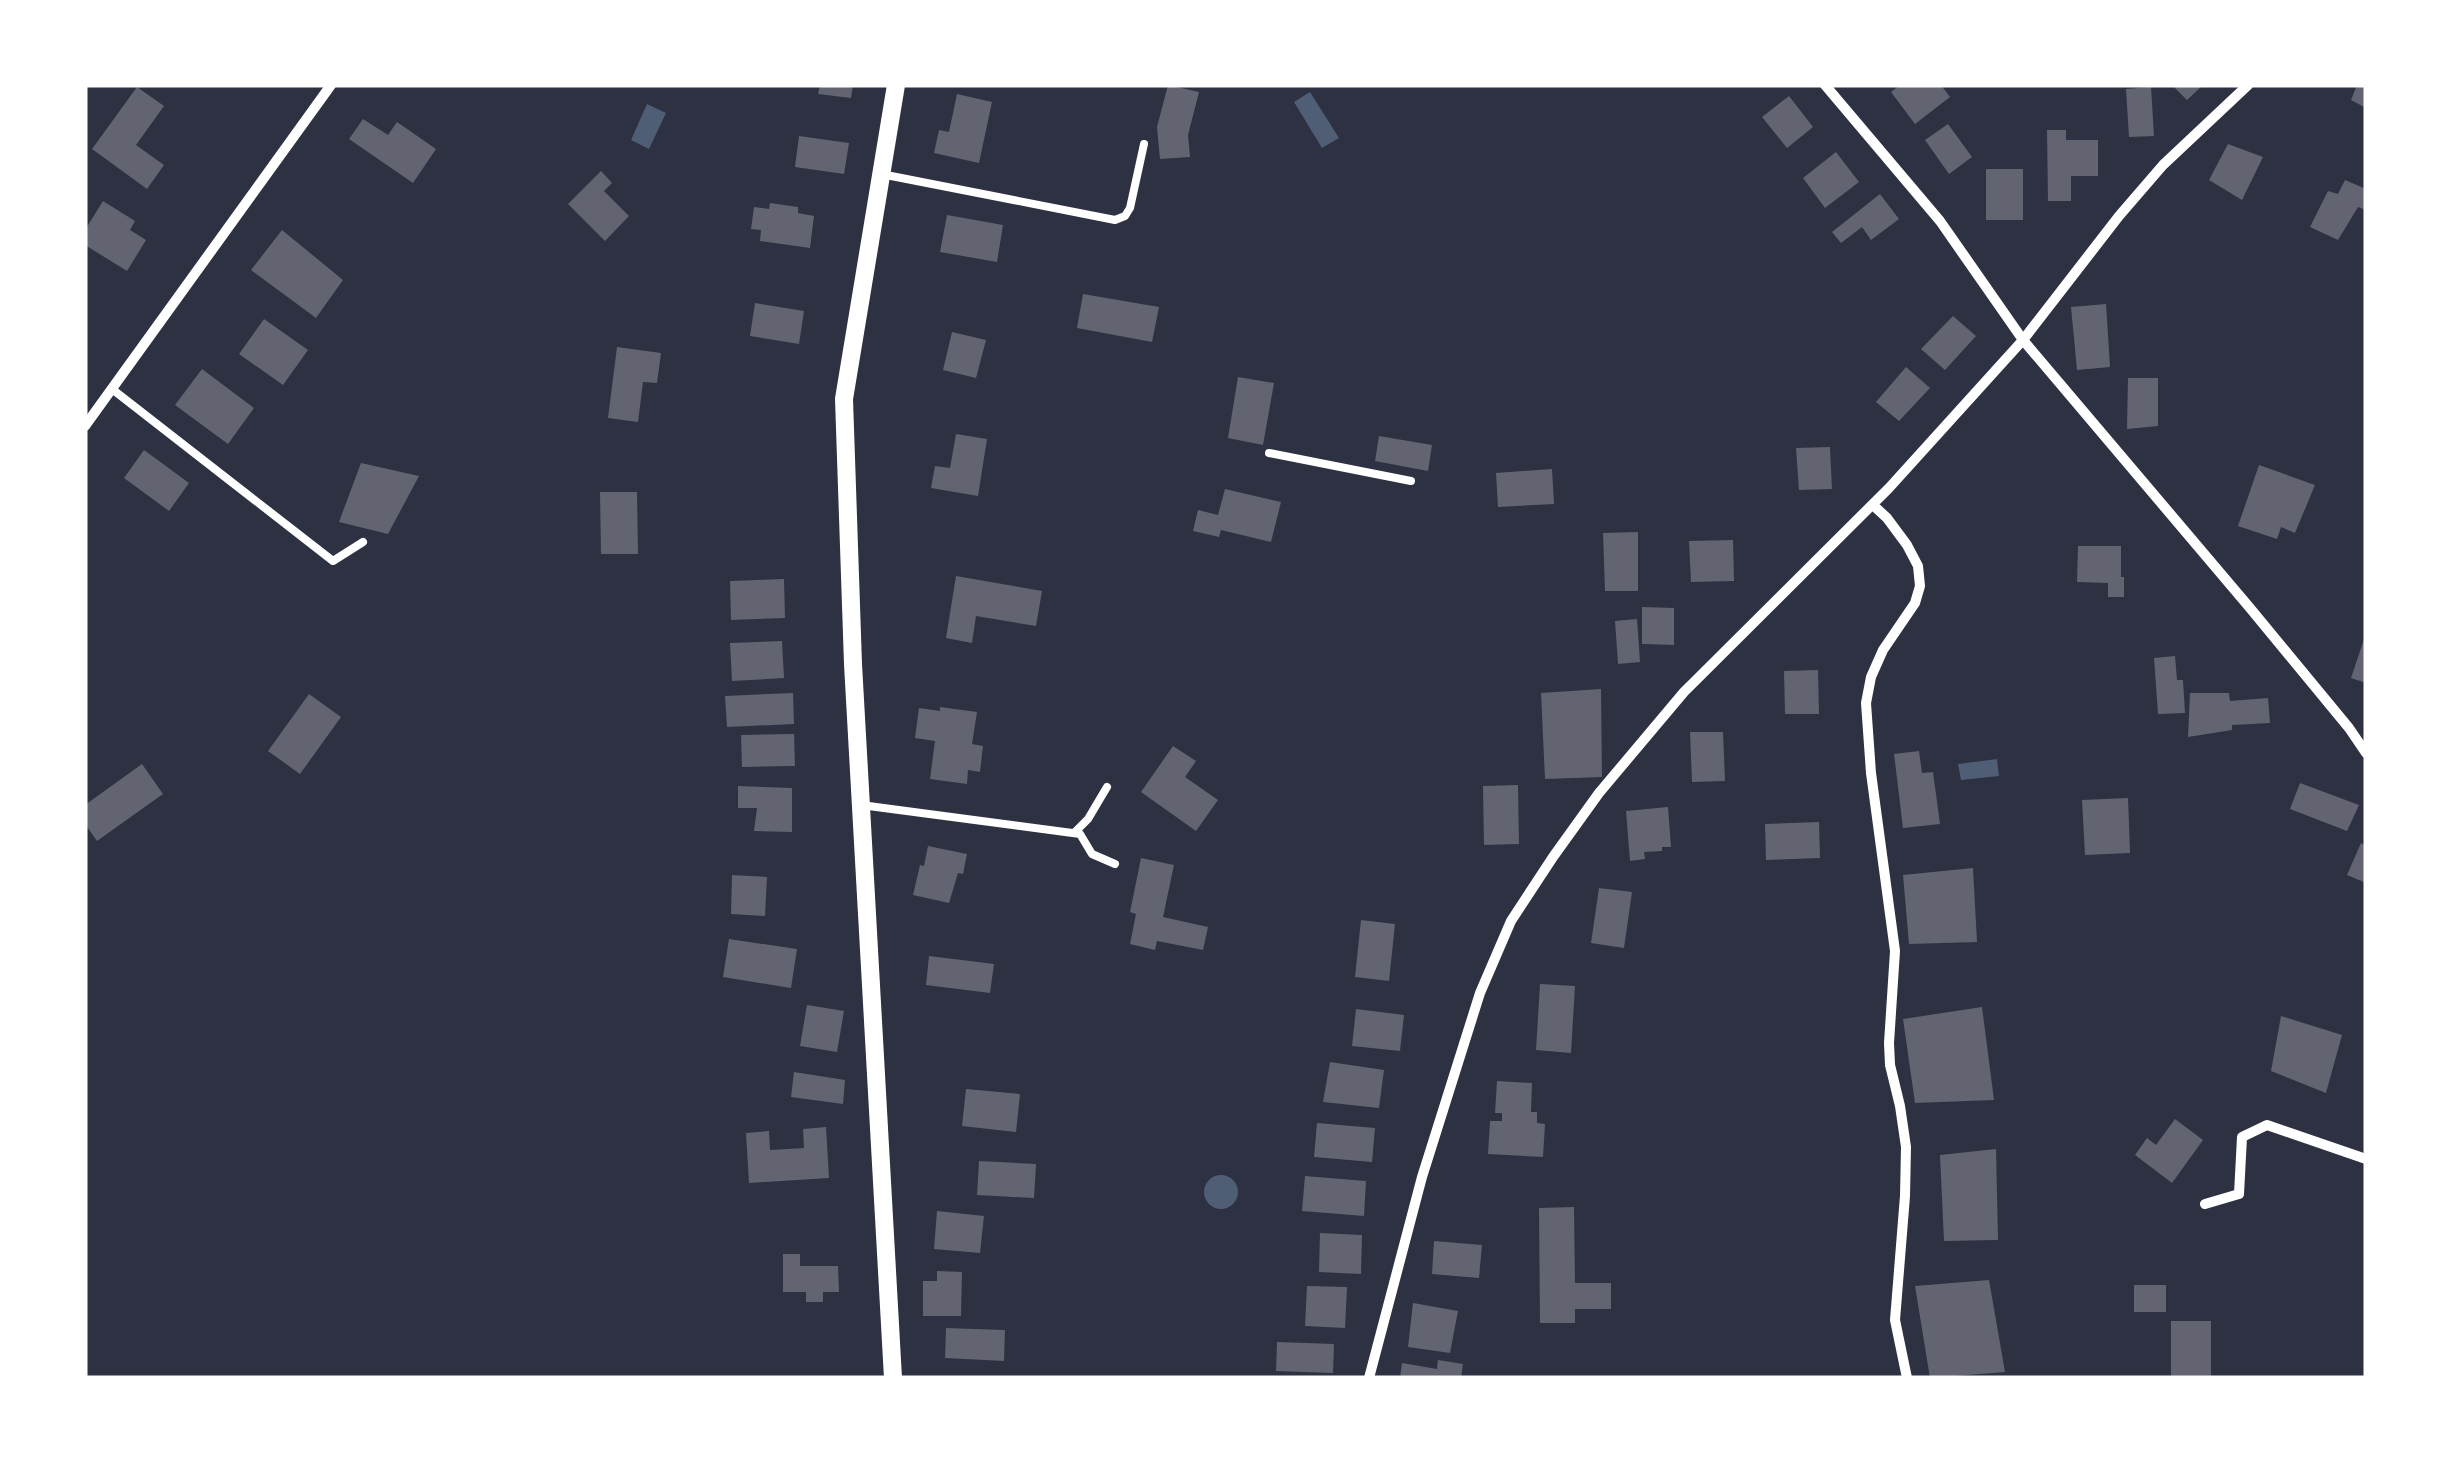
<svg xmlns="http://www.w3.org/2000/svg" width="2451" height="1463" font-family="Merriweather,serif">
  <style>
    .water { fill: #4f5d75 }
    .building { fill: #626471 }
    .lines { fill: none; stroke-linecap: round; stroke-linejoin: round }
    .service { stroke: #fff; stroke-width: 8 }
    .minor { stroke: #fff; stroke-width: 10 }
    .tertiary { stroke: #fff; stroke-width: 18 }
  </style>
  <rect width="100%" height="100%" fill="#2d3142"/>
  <path class="water" d="M1310 92 1339 138 1322 148 1294 102Z
    M647 104 666 113 649 149 631 140Z
    M1997 759 1999 776 1961 780 1958 764Z
    M1204 1192a17 17 0 1 1 34 0a17 17 0 1 1-34 0Z"/>
  <path class="building" d="M820 85H853L851 98 818 94Z
    M1168 85 1199 92 1188 135 1190 157 1160 159 1157 127Z
    M1900 85H1941L1950 97 1915 124 1891 92Z
    M2172 85H2203L2187 100Z
    M2357 85H2366V108L2351 100Z
    M137 87 164 106 136 145 164 165 147 189 92 149Z
    M2151 87 2154 136 2129 137 2126 89Z
    M957 94 992 102 979 163 934 153 939 130 949 132Z
    M1789 96 1813 127 1787 148 1762 117Z
    M363 119 388 135 397 122 436 149 413 183 349 139Z
    M1948 124 1972 157 1949 174 1925 140Z
    M2047 130H2066V140H2098V176H2071V201H2048Z
    M799 136 849 143 844 174 795 167Z
    M2228 144 2263 157 2242 200 2209 180Z
    M1836 152 1859 182 1825 208 1803 178Z
    M1986 169H2023V220H1986Z
    M601 171 612 183 604 191 629 216 605 241 568 204Z
    M2345 180 2366 189V210L2358 207 2338 240 2310 227 2328 191 2338 194Z
    M1880 194 1899 219 1871 240 1862 227 1841 243 1832 232Z
    M103 201 135 221 130 230 146 240 127 271 85 245V230Z
    M770 203 798 207V213L814 216 810 248 760 241 761 230 751 229 754 207 769 209Z
    M947 215 1003 225 997 262 940 252Z
    M282 230 343 280 316 318 251 270Z
    M1083 294 1159 307 1152 342 1077 328Z
    M755 303 804 311 799 344 750 336Z
    M2106 304 2110 367 2077 370 2071 307Z
    M1953 316 1976 336 1945 370 1921 349Z
    M264 319 308 350 283 385 239 354Z
    M952 332 986 340 976 378 943 370Z
    M617 347 661 353 657 383 643 382 638 422 608 418Z
    M1906 367 1930 388 1899 421 1876 402Z
    M202 369 254 408 228 444 175 405Z
    M1238 377 1274 383 1263 445 1228 438Z
    M2128 378H2158V426L2127 429Z
    M956 434 987 439 978 496 931 488 935 466 950 468Z
    M1379 436 1432 445 1428 471 1375 461Z
    M1830 447 1832 489 1799 490 1796 448Z
    M144 450 189 483 169 511 124 478Z
    M361 463 419 476 388 534 339 522Z
    M2259 465 2315 485 2295 533 2281 527 2277 539 2238 526Z
    M1552 469 1554 504 1498 507 1496 473Z
    M1225 489 1281 502 1271 542 1221 530 1219 537 1193 531 1198 510 1218 515Z
    M600 492H637L638 554H601Z
    M1638 532V591H1605L1603 533Z
    M1733 540 1734 581 1691 582 1689 541Z
    M2078 546H2121V577H2124V597H2108V583L2077 582Z
    M956 576 1042 591 1036 626 976 616 972 643 946 638Z
    M784 579 785 618 731 620 730 581Z
    M1642 607 1674 608V645L1642 644Z
    M1637 619 1640 662 1618 664 1615 621Z
    M2366 633V683L2351 678Z
    M782 641 784 678 732 681 730 643Z
    M2175 656 2177 680H2183L2185 713 2158 714 2154 658Z
    M1818 670 1819 714H1785L1784 671Z
    M1601 689 1602 777 1545 779 1541 693Z
    M793 693 794 724 727 727 725 696Z
    M2190 693H2229L2230 701 2268 698 2270 723 2232 725V730L2188 737Z
    M309 694 341 717 300 774 268 751Z
    M940 707 977 712 972 744 983 746 980 772 968 770 967 784 930 779 935 741 915 738 919 708 940 711Z
    M1690 732H1723L1725 781 1692 782Z
    M794 734 795 766 742 767 741 735Z
    M1173 746 1196 761 1185 777 1218 800 1196 831 1141 792Z
    M1919 751 1922 773 1933 772 1940 824 1903 828 1894 754Z
    M142 764 163 794 97 841 85 824V805Z
    M2300 783 2359 805 2347 831 2290 809Z
    M1518 785 1519 844 1484 845 1483 786Z
    M738 786 792 788V832L754 831 757 808H738Z
    M2128 798 2130 853 2085 855 2082 800Z
    M1668 807 1671 847H1662V851L1644 852 1645 859 1630 861 1626 811Z
    M1819 822 1820 858 1766 860 1765 824Z
    M2361 843 2366 846V883L2347 875Z
    M928 846 967 854 963 874 958 873 949 903 913 895 920 865 924 866Z
    M1141 858 1174 865 1163 917 1208 927 1203 950 1157 941 1155 950 1130 944 1136 914 1130 912Z
    M1973 868 1977 942 1909 944 1903 875Z
    M732 875 767 877 765 916 731 914Z
    M1599 888 1632 892 1624 948 1591 943Z
    M1361 920 1395 924 1389 981 1355 977Z
    M729 939 797 949 791 988 723 977Z
    M929 956 994 964 990 993 926 985Z
    M1540 984 1575 986 1571 1053 1536 1050Z
    M807 1005 844 1011 837 1052 800 1046Z
    M1982 1007 1994 1100 1915 1103 1903 1019Z
    M1356 1009 1404 1015 1400 1051 1352 1046Z
    M2281 1016 2342 1035 2326 1093 2271 1071Z
    M1330 1062 1384 1070 1379 1108 1323 1102Z
    M794 1072 845 1080 843 1104 791 1097Z
    M1497 1081 1532 1083 1531 1112H1537V1123L1545 1124 1543 1157 1488 1154 1490 1121H1502V1113H1495Z
    M966 1089 1020 1094 1016 1132 962 1126Z
    M2175 1119 2203 1140 2172 1183 2135 1155 2147 1138 2156 1145Z
    M1317 1123 1375 1128 1372 1162 1314 1157Z
    M826 1127 829 1178 749 1183 746 1133 769 1131 770 1150 804 1148 803 1129Z
    M1996 1149 1998 1240 1944 1241 1940 1155Z
    M979 1161 1036 1164 1034 1198 977 1195Z
    M1305 1176 1366 1181 1364 1216 1302 1211Z
    M1574 1207 1575 1283H1611V1309H1575V1323H1540L1539 1208Z
    M937 1211 984 1216 980 1253 934 1249Z
    M1320 1233 1362 1235 1361 1274 1319 1272Z
    M1434 1241 1482 1245 1479 1278 1432 1274Z
    M783 1254H800V1266H838L839 1292H823V1302H806V1292H783Z
    M937 1271 962 1272 961 1316H923V1281H937Z
    M1989 1280 2005 1372 1930 1378 1915 1286Z
    M2134 1285H2166V1312H2134Z
    M1307 1286 1347 1287 1345 1328 1305 1326Z
    M1413 1303 1458 1311 1450 1353 1408 1347Z
    M2171 1321H2211V1378H2171Z
    M946 1328 1005 1330 1004 1361 945 1358Z
    M1277 1342 1334 1344 1333 1373 1276 1371Z
    M1438 1360 1463 1364 1461 1378H1400L1402 1363 1437 1369Z"/>
  <g class="lines">
    <path class="service" d="M881 174 1115 220 1125 216 1130 208 1144 144
      M112 389 333 561 363 542
      M1269 453 1411 481
      M861 805 1080 834 1092 854 1115 864
      M1074 833 1088 819 1107 787"/>
    <path class="minor" d="M1825 85 1940 221 2023 340 2250 608 2349 728 2366 753
      M85 426 331 85
      M1873 505 1887 518 1907 545 1918 566 1920 586 1915 603 1883 650 1871 677 1866 703 1871 773 1895 951 1889 1043 1890 1065 1900 1106 1906 1147 1905 1196 1895 1320 1907 1378
      M2205 1204 2239 1194 2242 1137 2267 1125 2366 1159
      M1369 1378 1422 1177 1480 993 1511 921 1553 857 1599 793 1684 692 1889 488 2023 340 2119 216 2163 165 2248 85"/>
    <path class="tertiary" d="M893 1378 853 664 844 399 896 85"/>
  </g>
  <rect width="2451" height="1463" fill="none" stroke="#ffffff" stroke-width="175"/>
</svg>
